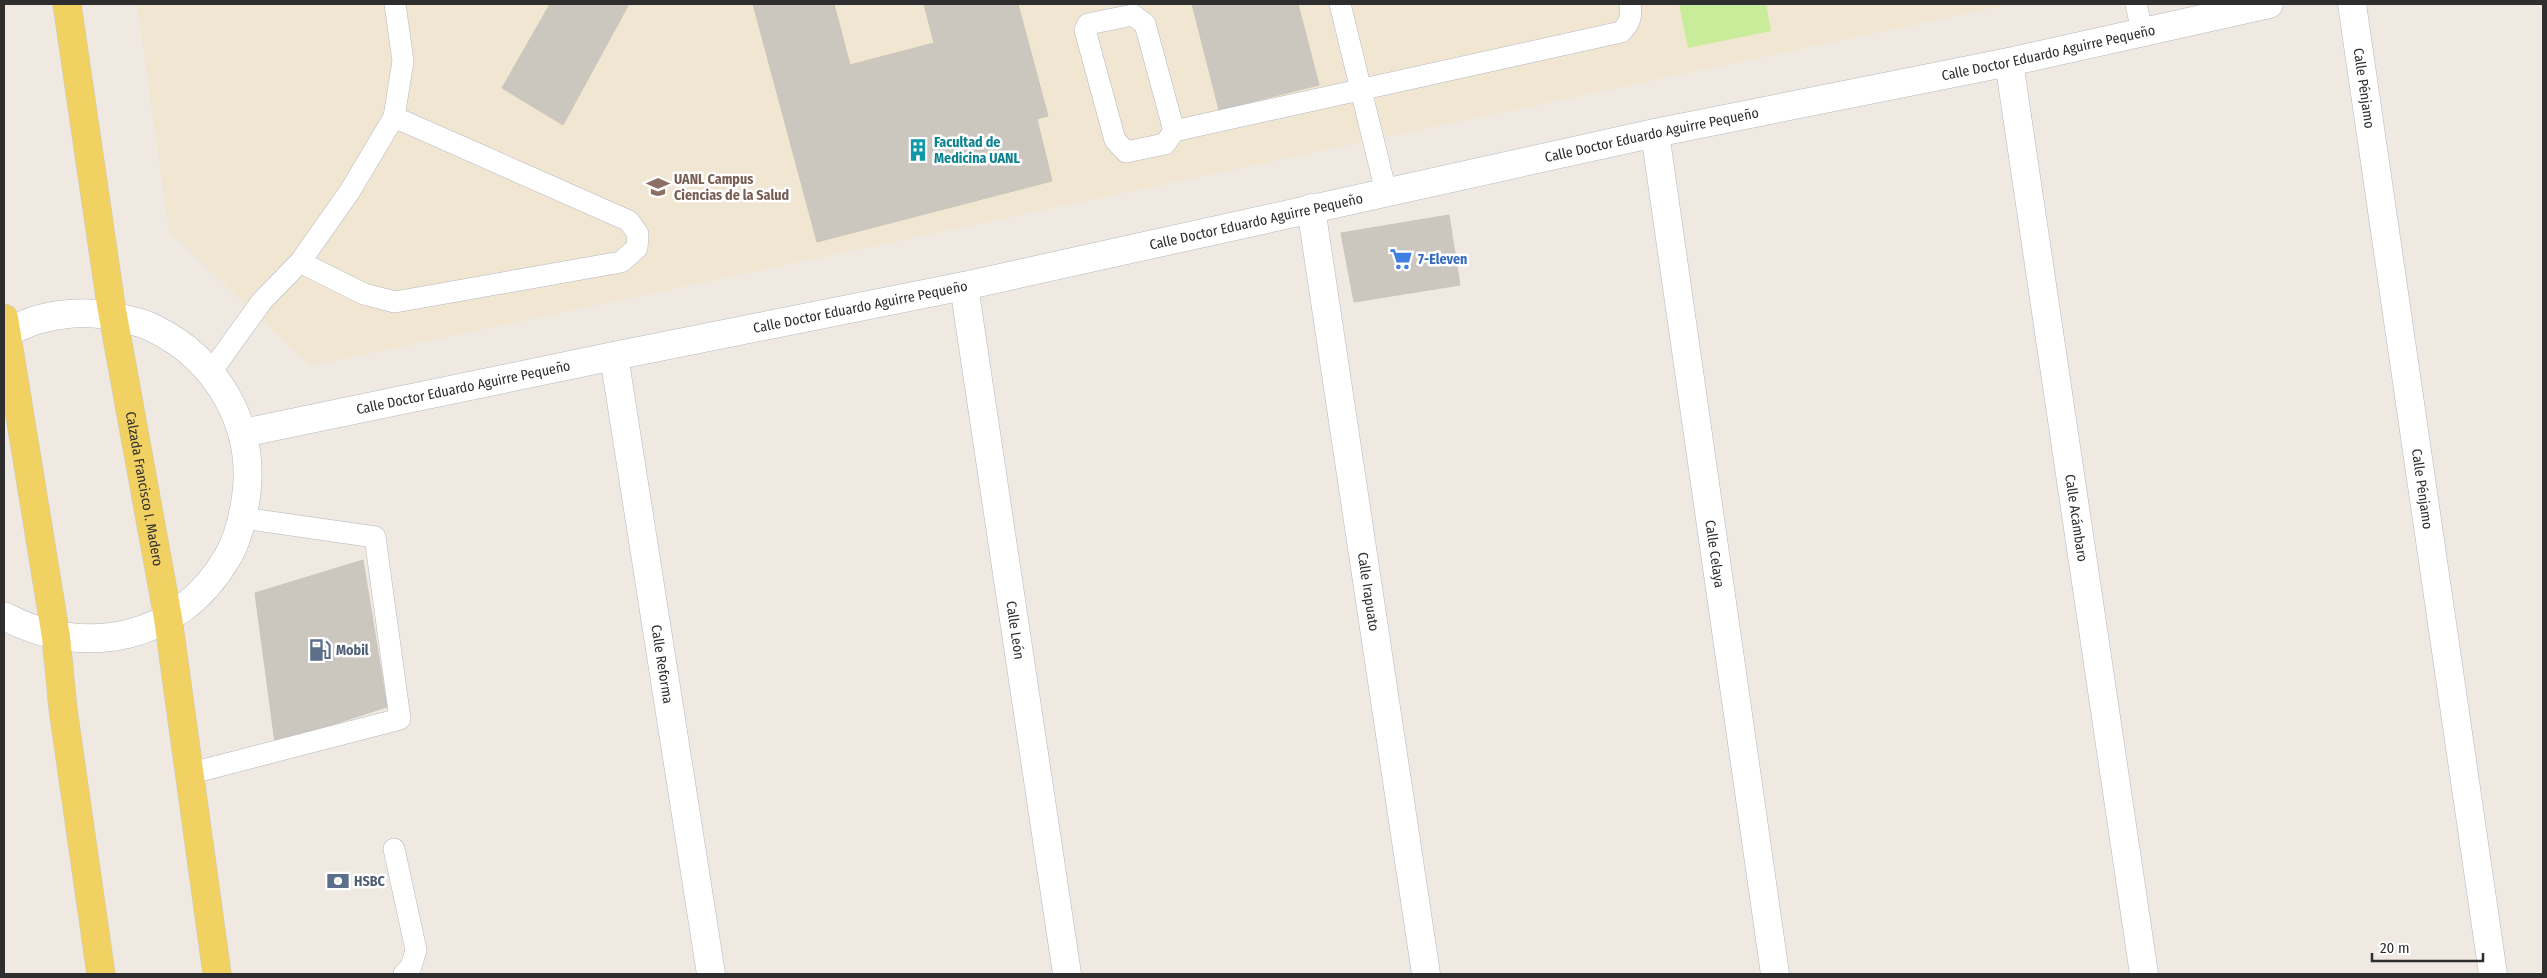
<svg xmlns="http://www.w3.org/2000/svg" width="2547" height="978" font-family="'Fira Sans Condensed',sans-serif">
  <style>
    .education { fill: #f0e6d1 }
    .pitch { fill: #c9ec9a }
    .building { fill: #cbc7bf; stroke: #cbc5ba }
    .lines { fill: none; stroke-linecap: round; stroke-linejoin: round }
    .service-casing { stroke: #b4b7c1; stroke-width: 22 }
    .minor-casing { stroke: #b4b7c1; stroke-width: 29 }
    .tertiary-casing { stroke: #b4b7c1; stroke-width: 29 }
    .primary-casing { stroke: #c9c9c9; stroke-width: 29 }
    .service { stroke: #fff; stroke-width: 21 }
    .minor { stroke: #fff; stroke-width: 28 }
    .tertiary { stroke: #fff; stroke-width: 28 }
    .primary { stroke: #f2d163; stroke-width: 28 }
    .labels { text-anchor: middle; stroke-width: 5; stroke-linejoin: round; paint-order: stroke }
    .street-label { font-size: 14px; fill: #2e2e2e; stroke: #fff }
    .culture-label { font-size: 14px; font-weight: bold; fill: #0d838f; stroke: #fff; text-anchor: start }
    .education-label { font-size: 14px; font-weight: bold; fill: #785e54; stroke: #fff; text-anchor: start }
    .shop-label { font-size: 14px; font-weight: bold; fill: #366cbe; stroke: #fff; text-anchor: start }
    .service-label { font-size: 14px; font-weight: bold; fill: #4e5e75; stroke: #fff; text-anchor: start }
  </style>
  <rect width="100%" height="100%" fill="#efe9e1"/>
  <path class="education" d="M137 4H2012L310 366 169 231Z"/>
  <path class="pitch" d="M1679 4H1766L1771 31 1688 48Z"/>
  <path class="building" d="M550 4H629L563 125 502 88Z
    M753 4H834L850 65 934 43 924 4H1018L1048 116 1037 119 1052 181 817 242Z
    M1192 4H1298L1319 85 1219 110Z
    M1449 215 1460 285 1354 302 1341 233Z
    M363 560 387 707 275 743 255 593Z"/>
  <g class="lines">
    <defs>
      <path id="service" d="M1340 4 1386 192
        M2136 4 2142 32
        M1133 15 1145 24 1174 131 1165 144 1126 152 1115 140 1085 30 1088 24Z
        M1174 131 1621 32C1630 23 1632 17 1630 4
        M300 262 364 294 395 302 621 262 637 248 638 234 629 221 394 117
        M211 372 262 301 300 262 350 191 394 117 403 61 395 4
        M188 774 400 719 375 537 243 518
        M394 849 416 950 411 967 404 974"/>
      <g id="minor">
        <path id="s1" d="M2352 4 2493 974"/>
        <path id="s2" d="M2009 62 2144 974"/>
        <path id="s3" d="M1655 133 1775 974"/>
        <path id="s4" d="M1311 208 1426 974"/>
        <path id="s5" d="M964 286 1067 974"/>
        <path id="s6" d="M614 356 711 974"/>
      </g>
      <g id="tertiary">
        <path d="M4 336C35 313 87 308 124 319 133 321 144 323 153 328 217 359 256 426 246 497 243 518 238 540 227 558 179 640 85 659 4 616"/>
        <path id="s7" d="M243 433 614 356 964 286 1655 133 2009 62 2269 4"/>
      </g>
      <g id="primary">
        <path id="s8" d="M67 4 111 305 168 618 217 974"/>
        <path d="M4 318 56 637 63 709 101 974"/>
      </g>
    </defs>
    <use href="#service" class="service-casing"/>
    <use href="#minor" class="minor-casing"/>
    <use href="#tertiary" class="tertiary-casing"/>
    <use href="#primary" class="primary-casing"/>
    <use href="#service" class="service"/>
    <use href="#minor" class="minor"/>
    <use href="#tertiary" class="tertiary"/>
    <use href="#primary" class="primary"/>
  </g>
  <defs>
    <symbol id="building-bare" viewBox="-9 -9 18 18"><path d="M-4-6H4V6H1V3H-1V6H-4ZM-2.5-4.3h1.7v1.8h-1.7ZM.8-4.3h1.7v1.8H.8ZM-2.5-1h1.7V.8h-1.7ZM.8-1h1.7V.8H.8Z" fill="#0f9aa8" stroke="#fff" stroke-width="2.5" paint-order="stroke"/></symbol>
    <symbol id="university-bare" viewBox="-9 -9 18 18"><path d="M0-5L7-2L0 1L-7-2ZM-4 1L0 2.5L4 1V4Q0 6-4 4Z" fill="#8d6e63" stroke="#fff" stroke-width="2.5" paint-order="stroke"/></symbol>
    <symbol id="supermarket-bare" viewBox="-9 -9 18 18"><path d="M-6-5.5h2.5l.6 2H6L4.5 2H-2.5L-4.4-4H-6ZM-1.5 3.2a1.3 1.3 0 1 0 .1 0ZM3 3.2a1.3 1.3 0 1 0 .1 0Z" fill="#3f7fe0" stroke="#fff" stroke-width="2.5" paint-order="stroke"/></symbol>
    <symbol id="fuel-bare" viewBox="-9 -9 18 18"><path d="M-5.5-6h7V0h2V4h1.3V-2.5L3-4.5l.8-.8L6-3V5H2.5V1h-1V6h-7ZM-4.2-4.7v3.2H.2V-4.7Z" fill="#5c6f8a" stroke="#fff" stroke-width="2.5" paint-order="stroke"/></symbol>
    <symbol id="bank-bare" viewBox="-9 -9 18 18"><path d="M-6-4H6V4H-6ZM0-2.3a2.3 2.3 0 1 0 0 4.6a2.3 2.3 0 1 0 0-4.6Z" fill="#5c6f8a" stroke="#fff" stroke-width="2.5" paint-order="stroke"/></symbol>
  </defs>
  <g fill-rule="evenodd">
    <use href="#building-bare" x="902" y="134" width="32" height="32"/>
    <use href="#university-bare" x="642" y="171" width="32" height="32"/>
    <use href="#supermarket-bare" x="1385" y="243" width="32" height="32"/>
    <use href="#fuel-bare" x="304" y="634" width="32" height="32"/>
    <use href="#bank-bare" x="322" y="865" width="32" height="32"/>
  </g>
  <g class="labels">
    <g class="street-label">
      <text dy="5" stroke="none"><textPath href="#s7" startOffset="1845">Calle Doctor Eduardo Aguirre Pequeño</textPath></text>
      <text dy="5" stroke="none"><textPath href="#s1" startOffset="85">Calle Pénjamo</textPath></text>
      <text dy="5" stroke="none"><textPath href="#s7" startOffset="1440">Calle Doctor Eduardo Aguirre Pequeño</textPath></text>
      <text dy="5" stroke="none"><textPath href="#s7" startOffset="1035">Calle Doctor Eduardo Aguirre Pequeño</textPath></text>
      <text dy="5" stroke="none"><textPath href="#s7" startOffset="630">Calle Doctor Eduardo Aguirre Pequeño</textPath></text>
      <text dy="5" stroke="none"><textPath href="#s7" startOffset="225">Calle Doctor Eduardo Aguirre Pequeño</textPath></text>
      <text dy="5" stroke="none"><textPath href="#s8" startOffset="491">Calzada Francisco I. Madero</textPath></text>
      <text dy="5" stroke="none"><textPath href="#s1" startOffset="490">Calle Pénjamo</textPath></text>
      <text dy="5" stroke="none"><textPath href="#s2" startOffset="461">Calle Acámbaro</textPath></text>
      <text dy="5" stroke="none"><textPath href="#s3" startOffset="425">Calle Celaya</textPath></text>
      <text dy="5" stroke="none"><textPath href="#s4" startOffset="388">Calle Irapuato</textPath></text>
      <text dy="5" stroke="none"><textPath href="#s5" startOffset="348">Calle León</textPath></text>
      <text dy="5" stroke="none"><textPath href="#s6" startOffset="312">Calle Reforma</textPath></text>
    </g>
    <g class="culture-label">
      <text x="934" y="147">Facultad de<tspan x="934" dy="16">Medicina UANL</tspan></text>
    </g>
    <g class="education-label">
      <text x="674" y="184">UANL Campus<tspan x="674" dy="16">Ciencias de la Salud</tspan></text>
    </g>
    <g class="shop-label">
      <text x="1418" y="264">7-Eleven</text>
    </g>
    <g class="service-label">
      <text x="336" y="655">Mobil</text>
      <text x="354" y="886">HSBC</text>
    </g>
  </g>
  <rect width="2547" height="978" fill="none" stroke="#2e2e2e" stroke-width="10"/>
  <path d="M2372 953v8h111v-8" fill="none" stroke="#2e2e2e" stroke-width="2.5"/>
  <text x="2380" y="953" font-size="15" fill="#2e2e2e" stroke="#ffffff" stroke-width="4" paint-order="stroke">20 m</text>
</svg>
